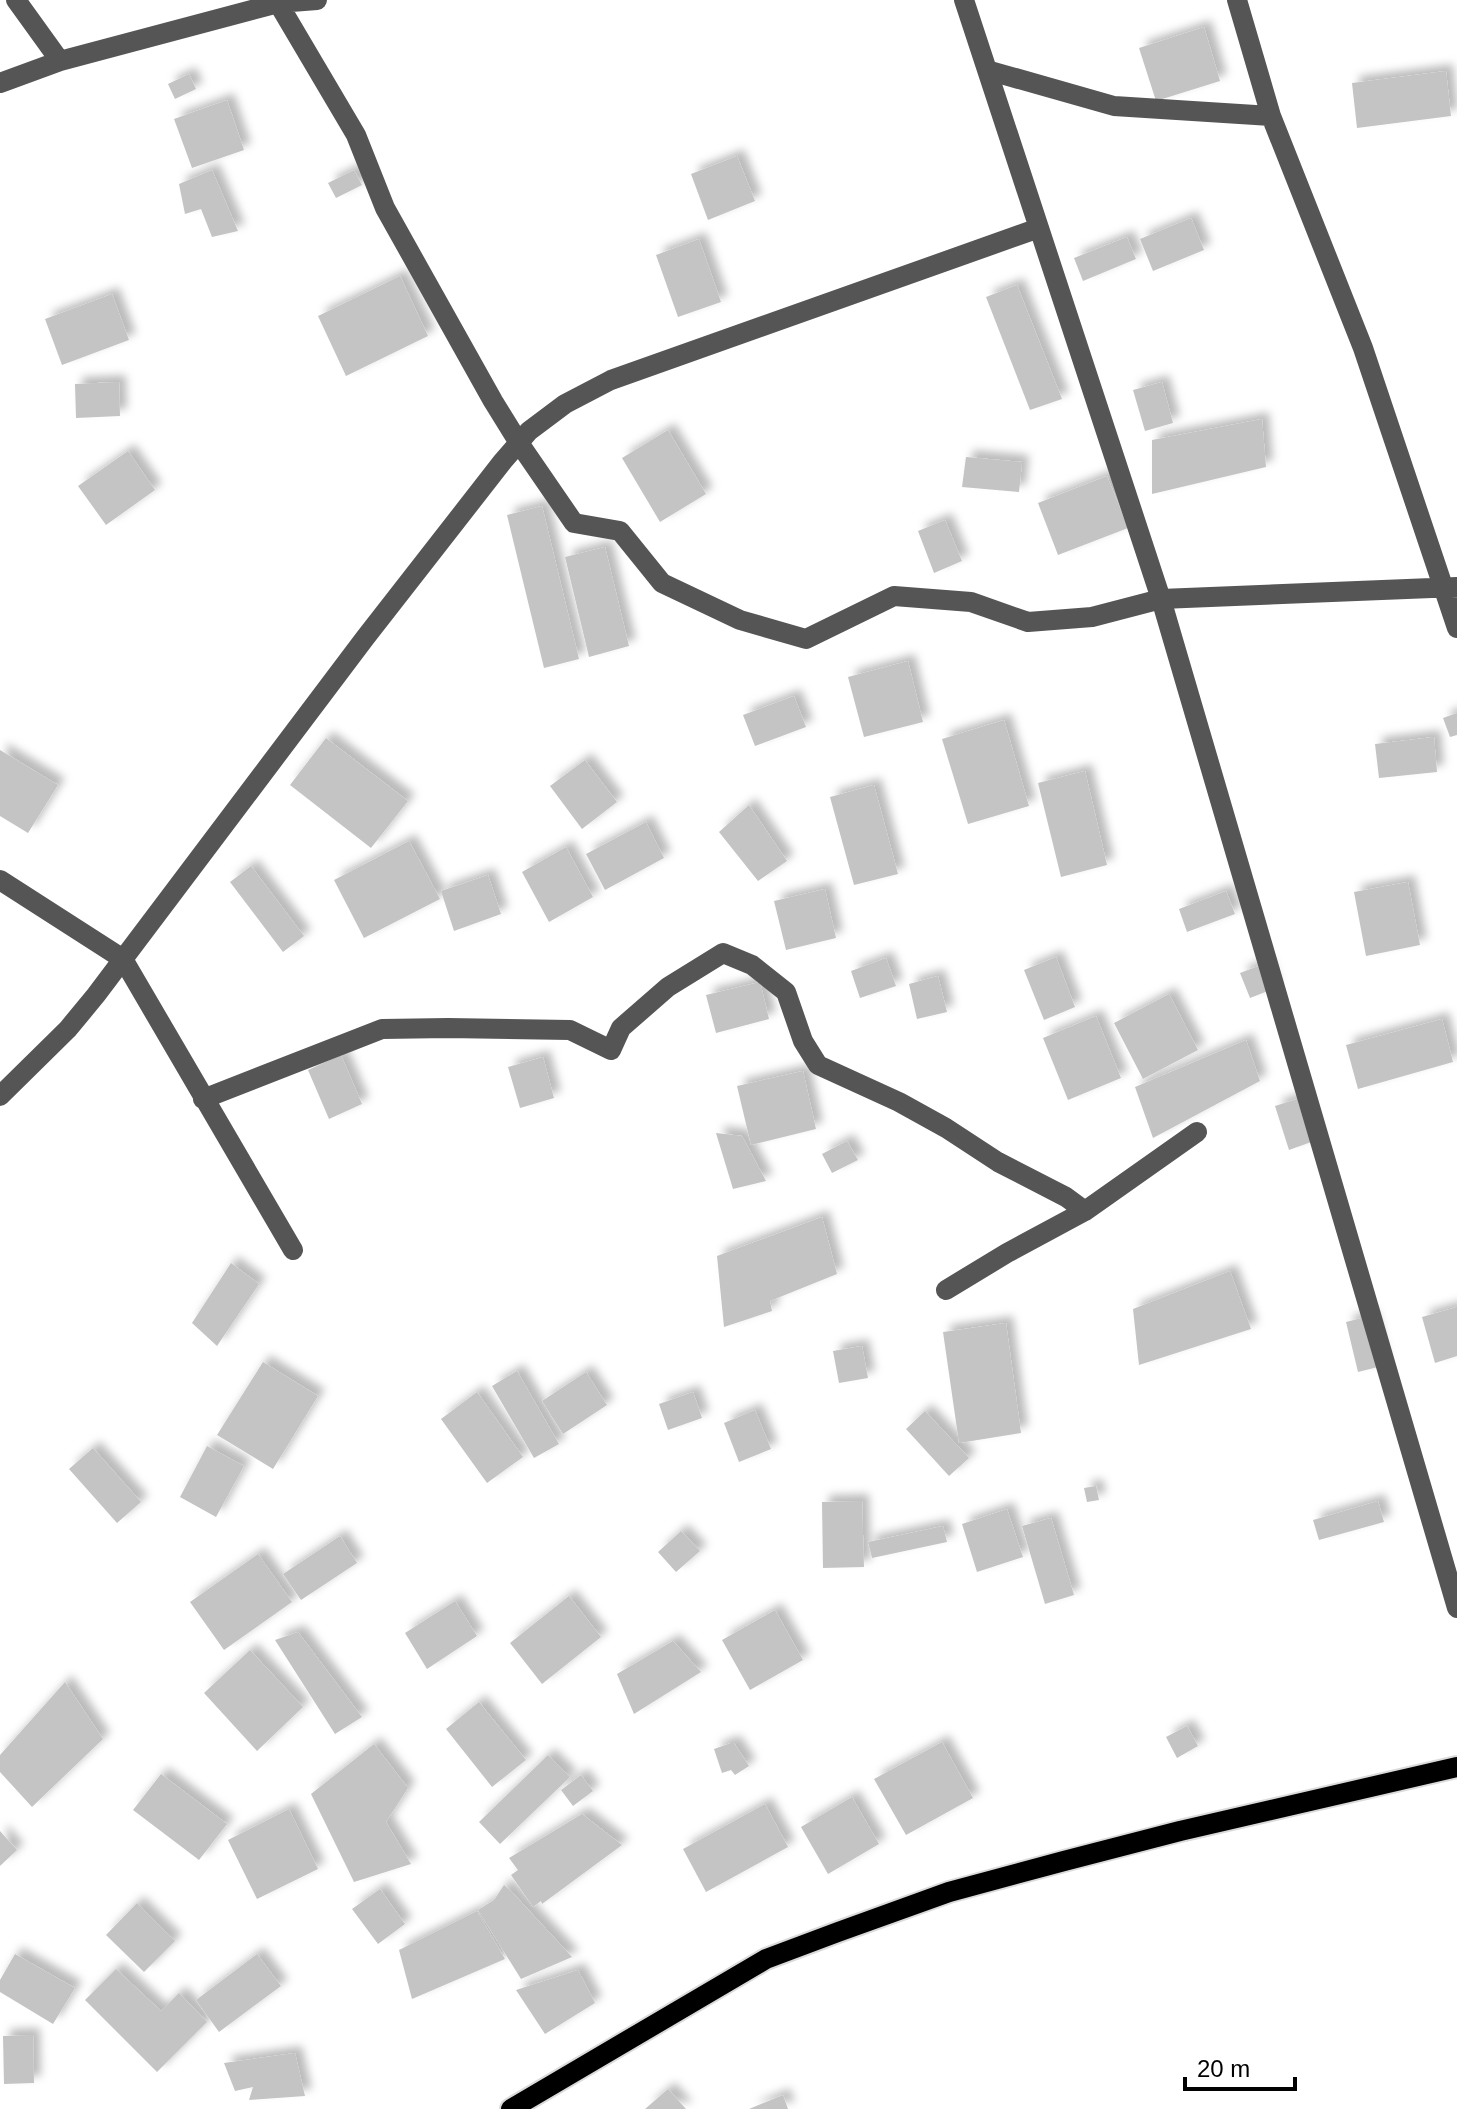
<svg xmlns="http://www.w3.org/2000/svg" width="1457" height="2109" font-family="Helvetica,sans-serif">
  <style>
    .building { fill: #c4c4c4; filter: url(#shadow) }
    .lines { fill: none; stroke-linecap: round; stroke-linejoin: round }
    .major-casing { stroke: #dbdbdb; stroke-width: 24 }
    .minor { stroke: #555; stroke-width: 20 }
    .major { stroke: #000; stroke-width: 20 }
  </style>
  <defs>
    <filter id="shadow"><feDropShadow dx="7" dy="-7" stdDeviation="4" flood-color="#0004"/></filter>
  </defs>
  <rect width="100%" height="100%" fill="#fff"/>
  <path class="building" d="M1204 27 1220 81 1156 101 1139 48Z
    M1446 71 1451 116 1357 128 1352 83Z
    M189 74 196 89 175 99 168 84Z
    M227 100 244 150 192 168 174 119Z
    M737 156 755 201 708 220 691 174Z
    M212 170 238 231 212 237 201 209 185 214 179 184Z
    M354 170 362 185 336 198 328 183Z
    M1191 218 1204 250 1153 271 1140 239Z
    M1127 237 1136 259 1083 281 1074 258Z
    M699 239 721 302 678 317 656 255Z
    M400 276 428 336 346 376 318 316Z
    M1017 285 1062 399 1030 410 986 297Z
    M112 294 129 340 62 365 45 319Z
    M119 382 120 416 76 418 75 384Z
    M1162 382 1173 423 1145 431 1133 390Z
    M1262 419 1266 467 1152 494V440Z
    M668 430 706 494 660 522 622 458Z
    M128 451 155 490 106 525 78 486Z
    M966 457 1022 462 1019 492 962 487Z
    M1107 476 1128 528 1058 555 1038 503Z
    M542 506 579 659 544 668 507 515Z
    M945 520 962 561 934 573 918 531Z
    M605 547 629 646 589 657 565 557Z
    M908 661 923 722 864 737 848 677Z
    M794 696 806 727 755 746 743 715Z
    M1457 713V735L1450 737 1443 718Z
    M1004 720 1029 806 968 824 942 739Z
    M1434 737 1437 772 1379 778 1375 744Z
    M326 738 408 801 371 848 290 785Z
    M0 750 58 785 28 833 0 816Z
    M585 760 617 802 582 829 550 786Z
    M1085 771 1107 865 1061 877 1038 783Z
    M874 785 898 874 854 885 830 797Z
    M749 805 787 861 758 881 719 832Z
    M646 822 664 858 605 890 586 854Z
    M409 841 440 899 364 938 334 880Z
    M566 847 593 897 549 922 522 872Z
    M251 866 304 936 283 952 230 882Z
    M488 875 501 914 454 931 441 891Z
    M1408 882 1420 945 1366 956 1354 892Z
    M825 889 836 938 786 950 774 901Z
    M1226 891 1235 914 1187 932 1179 909Z
    M1056 957 1075 1007 1044 1020 1024 970Z
    M886 958 896 986 860 998 851 971Z
    M1264 964 1273 989 1250 998 1240 973Z
    M938 976 947 1012 917 1019 909 984Z
    M760 982 769 1019 716 1033 706 995Z
    M1169 994 1198 1050 1143 1079 1114 1023Z
    M1096 1016 1121 1078 1068 1100 1043 1038Z
    M1442 1019 1453 1062 1358 1089 1346 1045Z
    M1246 1040 1260 1081 1153 1138 1135 1087Z
    M341 1055 362 1104 329 1119 308 1070Z
    M543 1057 554 1098 520 1108 508 1067Z
    M803 1071 816 1129 751 1145 737 1086Z
    M1300 1098 1314 1141 1289 1150 1275 1106Z
    M716 1133 742 1136 766 1181 733 1189Z
    M847 1141 858 1160 832 1173 822 1154Z
    M822 1217 837 1274 770 1301 772 1311 724 1327 717 1256Z
    M231 1263 259 1284 217 1346 192 1323Z
    M1230 1271 1251 1329 1139 1365 1133 1309Z
    M1457 1307V1356L1435 1363 1422 1317Z
    M1370 1316 1382 1366 1358 1372 1346 1322Z
    M1006 1323 1021 1433 959 1443 943 1332Z
    M862 1346 868 1378 839 1383 833 1351Z
    M263 1362 318 1396 273 1469 217 1435Z
    M517 1371 559 1444 534 1458 492 1386Z
    M586 1372 607 1405 563 1434 542 1401Z
    M477 1392 523 1457 487 1483 441 1419Z
    M693 1392 702 1418 668 1430 659 1404Z
    M755 1410 771 1449 739 1462 724 1423Z
    M925 1411 969 1458 949 1476 906 1429Z
    M207 1446 244 1466 216 1517 180 1497Z
    M93 1448 141 1502 117 1523 69 1469Z
    M1096 1486 1099 1500 1087 1502 1084 1488Z
    M862 1501 864 1567 823 1568 822 1502Z
    M1378 1501 1384 1522 1319 1540 1313 1520Z
    M1007 1509 1023 1557 977 1572 962 1524Z
    M1051 1518 1074 1595 1045 1604 1022 1526Z
    M943 1526 947 1542 872 1558 868 1542Z
    M681 1531 700 1551 676 1572 658 1552Z
    M340 1536 357 1563 301 1600 283 1574Z
    M258 1554 292 1602 224 1650 190 1602Z
    M569 1596 601 1637 542 1684 510 1643Z
    M455 1601 477 1636 427 1669 405 1633Z
    M775 1610 803 1660 750 1690 722 1640Z
    M298 1632 362 1717 335 1734 275 1640Z
    M673 1641 701 1672 634 1714 617 1674Z
    M250 1650 303 1707 257 1751 204 1693Z
    M65 1682 103 1739 32 1807 0 1772V1755Z
    M479 1702 526 1760 492 1787 446 1729Z
    M1187 1726 1198 1746 1177 1758 1166 1737Z
    M942 1742 973 1798 906 1835 874 1779Z
    M731 1743H734L749 1766 735 1775 731 1770 722 1773 714 1749Z
    M374 1744 408 1788 386 1822 411 1864 354 1882 311 1794Z
    M548 1755 570 1777 500 1844 479 1822Z
    M161 1774 227 1824 199 1860 133 1810Z
    M581 1775 593 1791 573 1806 561 1790Z
    M852 1797 879 1844 828 1874 801 1827Z
    M765 1804 788 1847 706 1892 683 1849Z
    M289 1809 318 1869 257 1899 228 1840Z
    M582 1814 622 1845 542 1904 541 1901 533 1907 511 1875 518 1870 509 1858Z
    M0 1831 17 1850 0 1866Z
    M504 1885 510 1890 572 1957 521 1979 478 1910 494 1900Z
    M380 1889 405 1924 378 1944 352 1909Z
    M137 1903 175 1941 144 1972 106 1935Z
    M477 1911 505 1959 412 1999 399 1950Z
    M15 1954 75 1988 53 2024 0 1992V1980Z
    M257 1954 281 1986 219 2032 196 2000Z
    M116 1969 161 2011 179 1993 207 2022 157 2072 85 2000Z
    M578 1970 595 2003 545 2034 516 1990Z
    M33 2035 34 2083 4 2084 3 2036Z
    M295 2053 305 2096 249 2100 253 2087 235 2091 224 2063Z
    M668 2089 686 2109H645Z
    M783 2095 788 2109H749Z"/>
  <g class="lines">
    <defs>
      <path id="major" d="M511 2109 766 1959 838 1932 949 1892 1064 1861 1180 1831 1457 1767"/>
    </defs>
    <use href="#major" class="major-casing"/>
    <path class="minor" d="M16 0 60 61 278 3 356 135 385 208 493 401 519 443 574 523 620 531 662 583 740 620 806 639 894 596 971 602 1028 622 1092 617 1161 599 1457 587
      M277 0 278 3 317 0
      M964 0 1161 599 1457 1608
      M1237 0 1271 116 1363 348 1457 628
      M987 70 1114 106 1271 116
      M0 83 60 61
      M0 880 123 959 293 1250
      M0 1096 68 1029 96 995 365 638 503 461 529 431 565 404 611 380 1039 228
      M203 1099 382 1029 448 1028 570 1030 611 1050 621 1028 668 987 723 953 752 965 786 992 803 1041 818 1065 899 1102 946 1128 998 1162 1066 1197 1085 1211
      M946 1290 1007 1253 1085 1211 1197 1132"/>
    <use href="#major" class="major"/>
  </g>
  <path d="M1185 2077v12h110v-12" fill="none" stroke="#000000" stroke-width="4"/>
  <text x="1197" y="2077" font-size="24" fill="#000000" stroke="#ffffff" stroke-width="6" paint-order="stroke">20 m</text>
</svg>
